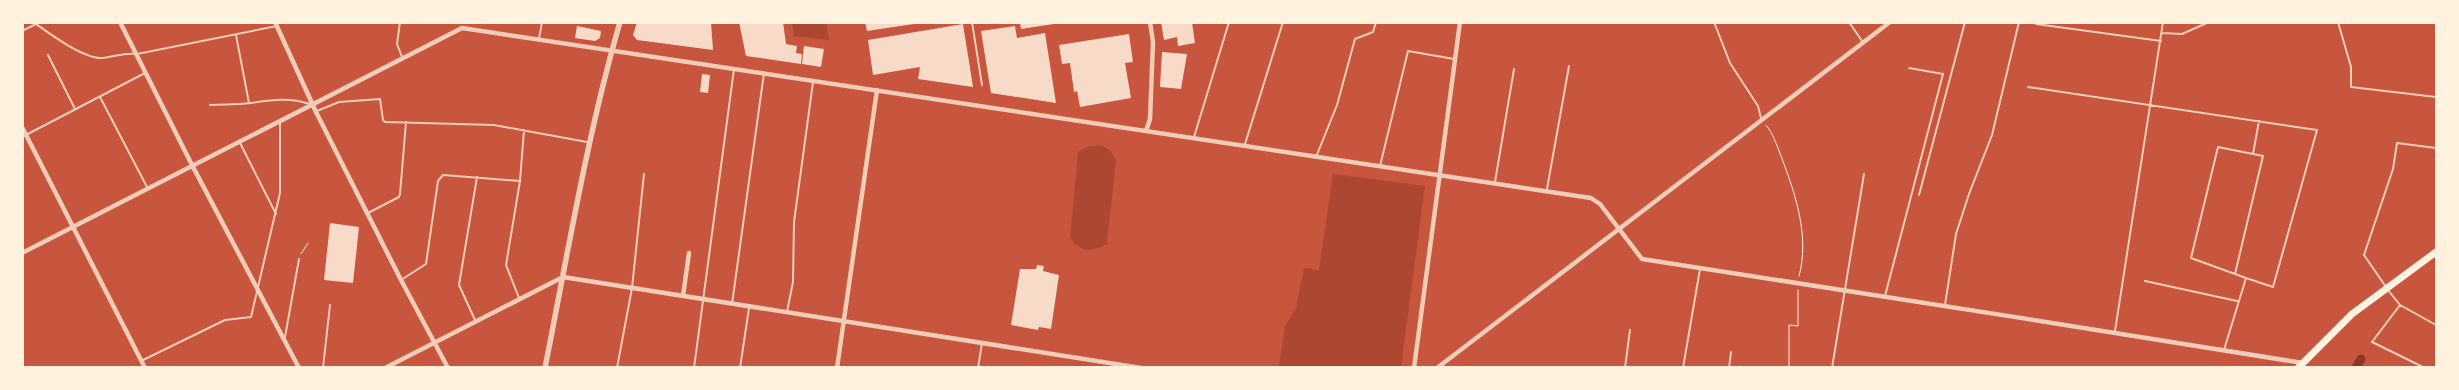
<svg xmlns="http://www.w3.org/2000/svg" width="2459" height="390" font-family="Karla,sans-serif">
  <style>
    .green { fill: #ae4732 }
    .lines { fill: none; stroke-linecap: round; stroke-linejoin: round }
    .canal { stroke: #8f3625; stroke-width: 9 }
    .building { fill: #f7dbc8 }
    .path { stroke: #fff3e0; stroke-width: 1 }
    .service { stroke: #f1ccb7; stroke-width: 2 }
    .minor { stroke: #f1ccb7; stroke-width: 4.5 }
    .tertiary { stroke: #f1ccb7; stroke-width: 5.5 }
    .primary { stroke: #fff3e0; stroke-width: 7 }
  </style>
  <rect width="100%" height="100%" fill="#c8553d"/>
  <path class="green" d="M792 23H826L829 40 794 36Z
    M1101 145 1110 150 1116 160 1107 244C1092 252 1079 253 1070 237L1078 152 1087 147Z
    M1333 174 1425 186 1401 367H1279L1285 326 1296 308 1304 268 1319 270Z"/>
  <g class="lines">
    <path class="canal" d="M2356 368 2361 359"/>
  </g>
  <path class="building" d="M637 22H711L713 50 637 40 633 35Z
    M739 22H783L786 44 797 46 796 53 802 54 801 64 746 56Z
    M865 22H914V24L867 31Z
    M1020 22H1054V24L1021 29Z
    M1161 22H1192L1195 43 1178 46 1177 37 1164 40Z
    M963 24 973 87 918 79 920 67 873 75 868 40Z
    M577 26 601 31 600 38 595 41 575 38Z
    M1015 26 1017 38 1045 33 1056 103 991 93 981 31Z
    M1129 34 1133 62 1125 63 1131 98 1080 107 1077 91 1074 92 1070 63 1062 64 1059 45Z
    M804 46 824 49 821 67 802 64Z
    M1162 52 1187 54 1181 89 1160 87Z
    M702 74 710 75 708 93 700 92Z
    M330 223 359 227 353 283 324 280Z
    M1037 265 1044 266 1043 271 1059 275 1051 329 1039 327 1038 330 1011 325 1020 269H1036Z"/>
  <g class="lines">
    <path class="path" d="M1766 125C1773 133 1777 146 1781 156 1795 193 1810 236 1799 276
      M301 254 308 243
      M1789 368V325L1798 326V290"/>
    <path class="service" d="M400 22 397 44 402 57
      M972 22 982 85
      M1714 22 1730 63 1758 106 1761 118
      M1849 22 1862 41
      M2338 22 2351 67V87L2436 97
      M2036 24 2161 41
      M22 31 36 24C50 34 84 59 102 58 114 57 125 52 137 54L277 26
      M2162 33 2182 34 2209 22
      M236 35 249 103
      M539 39 542 22
      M48 55 75 109
      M2028 87 2317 130 2273 287 2246 278
      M100 97 147 187
      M210 105C223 104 237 105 250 103 271 100 289 97 310 104
      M317 111 339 102 380 99 383 120 385 122 494 125 587 142
      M22 137 145 73
      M1194 137 1229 22
      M240 143 276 214
      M1245 144 1283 22
      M1316 157 1337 105 1355 39 1373 32 1376 22
      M1380 166 1408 51 1454 59
      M1495 182 1514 69
      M1547 189 1569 66
      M1919 195 1965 22
      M368 213 399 197 400 194 406 122
      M2235 274 2263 156 2253 154 2259 121
      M401 280 426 264 438 181 443 175 520 181
      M2145 281 2237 301
      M2386 287 2364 255 2393 169 2397 143 2436 148
      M2388 290 2400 305 2436 325
      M1885 296 1943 74 1909 68
      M519 298 506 265 520 181 524 130
      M732 304 764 73
      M1945 305 1956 234 1969 194 1992 135 2019 22
      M2400 305 2372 342 2425 368
      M787 312 793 282 794 222 813 82
      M475 320 459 285 477 177
      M2115 331 2163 22
      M285 337 299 259
      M2224 350 2246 278 2191 258 2218 147 2253 154
      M141 361 225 320 251 317 280 193V122
      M323 368 330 305
      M617 368 632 288 644 174
      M694 368 734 69
      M740 368 749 308
      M978 368 982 343
      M1625 368 1630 330
      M1683 368 1700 269
      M1729 368 1731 352
      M1832 368 1864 174"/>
    <path class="minor" d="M120 22 192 165 299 368
      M275 22 316 112 401 280 448 368
      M22 127 145 368
      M1146 131 1150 119 1153 42 1150 22
      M22 253 462 28 1591 198 1600 204 1642 259C1862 292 2083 328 2303 363
      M683 296 689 253
      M385 368 563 277 1141 368
      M837 368 877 90
      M1414 368 1460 22
      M1437 368 1890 22"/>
    <path class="tertiary" d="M545 368C568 252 587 136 620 22"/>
    <path class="primary" d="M2298 368 2352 314 2436 252"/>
  </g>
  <rect width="2459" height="390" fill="none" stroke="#fff3e0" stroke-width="48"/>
</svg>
